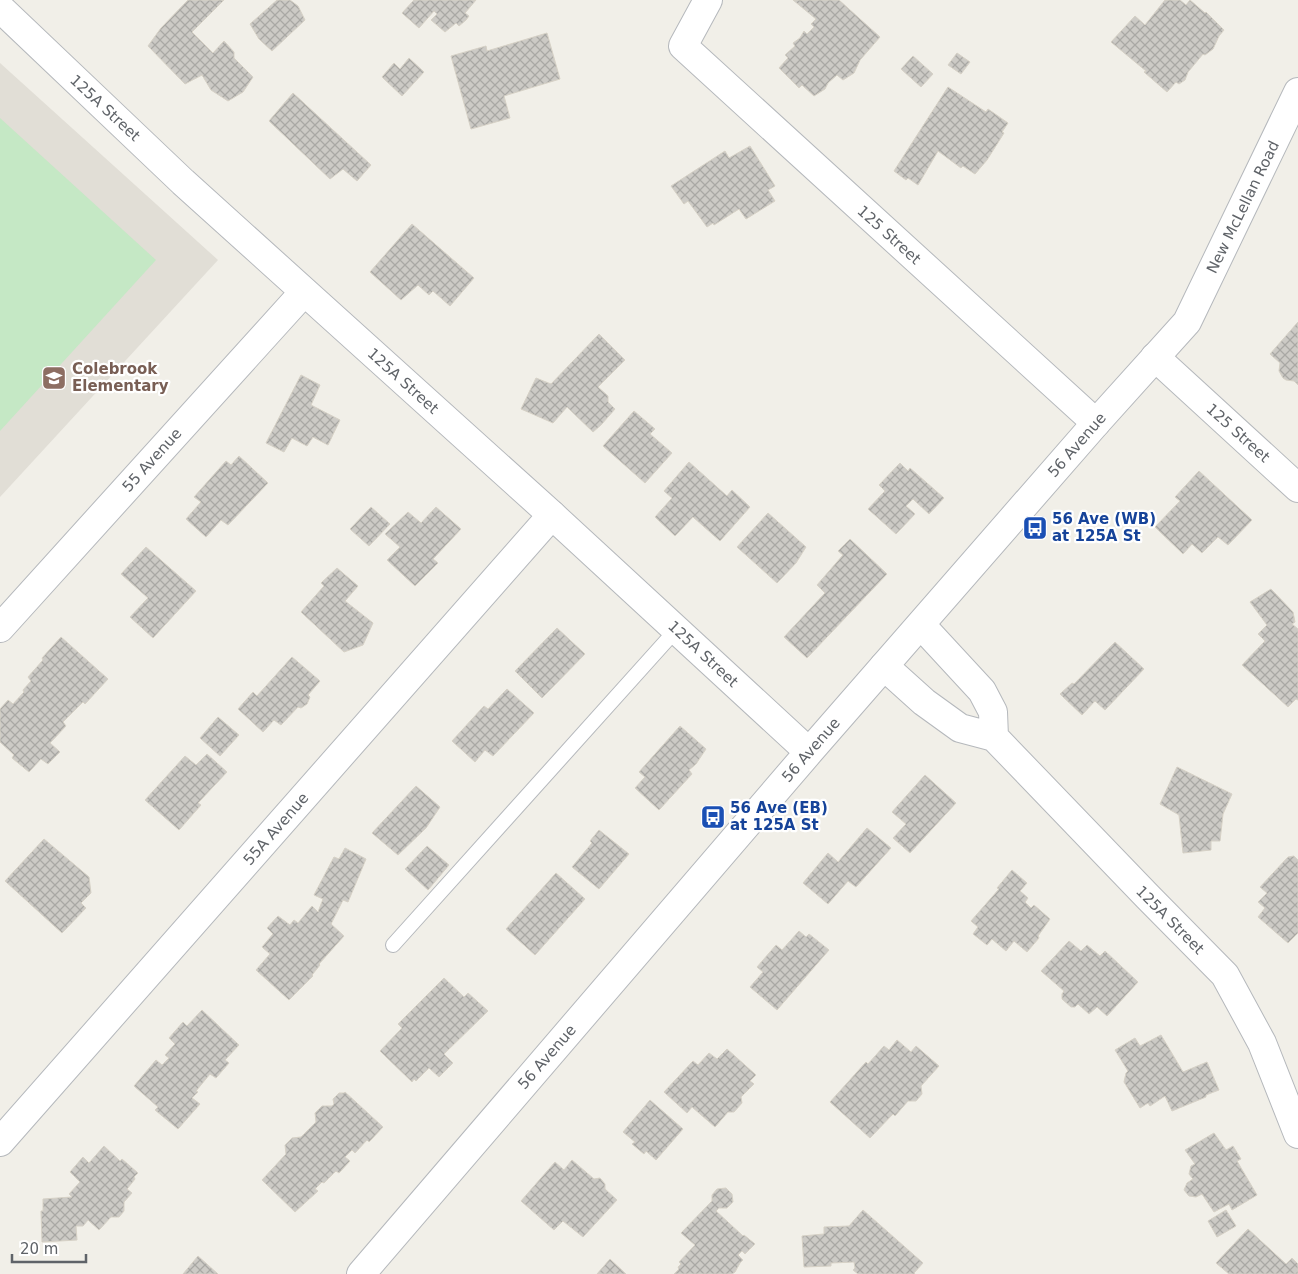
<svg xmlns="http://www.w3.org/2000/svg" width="1298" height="1274" font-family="'DejaVu Sans',sans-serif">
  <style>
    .education { fill: #e1ded6 }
    .pitch { fill: #c5e8c5 }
    .building { fill: url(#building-cross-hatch); stroke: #d6d1c6 }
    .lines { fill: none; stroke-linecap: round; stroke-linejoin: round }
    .service-casing { stroke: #b5b8bc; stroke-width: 16 }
    .minor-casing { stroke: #b5b8bc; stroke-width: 30 }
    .tertiary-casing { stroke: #b5b8bc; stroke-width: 30 }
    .service { stroke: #fff; stroke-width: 14 }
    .minor { stroke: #fff; stroke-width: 28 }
    .tertiary { stroke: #fff; stroke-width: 28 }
    .labels { text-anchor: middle; stroke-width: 4.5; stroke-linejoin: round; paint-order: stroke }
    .street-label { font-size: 15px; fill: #5f6368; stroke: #fff }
    .education-label { font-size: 15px; font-weight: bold; fill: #785e54; stroke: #fff; text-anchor: start }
    .transit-label { font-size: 15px; font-weight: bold; fill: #164399; stroke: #fff; text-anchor: start }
  </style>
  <defs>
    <pattern id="building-cross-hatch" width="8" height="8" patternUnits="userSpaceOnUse" patternTransform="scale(1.25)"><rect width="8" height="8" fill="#cccac5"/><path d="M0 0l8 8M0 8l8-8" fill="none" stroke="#a9a8a4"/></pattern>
  </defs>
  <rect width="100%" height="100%" fill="#f1efe8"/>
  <path class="education" d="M0 63 218 260 0 497Z"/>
  <path class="pitch" d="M0 118 156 260 0 431Z"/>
  <path class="building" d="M188 0H224L192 32 213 53 224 41 234 52V58L253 77 243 92 228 101 211 90 202 75 185 84 148 46 161 28Z
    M277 0H290L298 6 305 20 272 51 259 39 250 24Z
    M414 0H476L465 13 469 16 466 20 459 26 456 23 445 32 431 20 437 14 434 11 419 28 402 13Z
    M793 0H839L880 37 860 60 854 73 843 80 837 75 828 83 825 89 814 96 802 85 799 88 779 68 788 58 785 55 795 46 793 43 800 38 804 31 807 34 814 27 811 24 816 19Z
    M1165 0H1180L1186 5 1190 0 1205 13 1206 12 1224 30 1219 36 1213 49 1205 55 1203 54 1188 72 1185 80 1179 84 1176 82 1167 92 1144 72 1146 71 1111 42 1135 16 1145 25Z
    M547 33 560 79 504 96 510 118 471 129 451 56 486 46 487 51Z
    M957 53 970 62 961 74 948 65Z
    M913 56 933 74 921 87 901 69Z
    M409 58 424 72 402 96 382 77 394 63 400 69Z
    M948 87 986 112 988 109 1008 123 1002 132 1004 133 987 160 975 174 963 166 961 168 938 151 918 185 908 178 906 180 894 171Z
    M293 93 371 165 357 181 343 169 330 179 269 121Z
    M750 146 775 186 768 190 775 201 746 219 739 209 714 225 713 223 707 227 688 201 684 204 671 186 725 151 729 158Z
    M412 224 474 278 450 306 433 291 429 295 418 285 401 300 370 272Z
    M1298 322V385L1294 381 1286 380 1283 378 1279 371 1280 363 1270 354Z
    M599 334 625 360 598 387 608 396V402L615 409 601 425 593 432 567 407 553 423 521 409 536 378 551 384Z
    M301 375 320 385 311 405 340 420 328 445 313 437 307 446 292 438 284 452 266 443Z
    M634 411 655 429 650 434 672 453 645 483 603 446Z
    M239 456 268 483 228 525 221 520 206 537 186 519 201 502 194 497 226 461 231 465Z
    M689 462 727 496 732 490 750 507 720 541 693 517 675 536 655 517 672 498 664 491Z
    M900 463 908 471 910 468 944 498 929 514 913 499 906 506 915 514 896 534 868 509 885 491 879 485Z
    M1199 471 1252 520 1228 545 1218 537 1202 553 1192 544 1183 554 1155 527 1180 501 1175 497Z
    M371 507 390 524 369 546 350 529Z
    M436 507 461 529 433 559 438 563 415 586 387 560 400 547 385 534 408 512 421 523Z
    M768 513 806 547 796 563 777 583 737 547Z
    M850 539 887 574 807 658 784 637 825 593 817 585 843 555 838 551Z
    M146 547 196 591 153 638 130 617 148 598 121 574Z
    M337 568 358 586 345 601 373 623 363 645 344 652 301 612 324 586 321 583Z
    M1271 589 1293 612 1295 622 1292 624 1298 629V700L1296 699 1288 707 1242 665 1265 641 1258 634 1267 625 1250 602Z
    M557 628 585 654 542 698 515 671Z
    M61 637 108 679 85 704 83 702 63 722 66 726 50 743 60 752 48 764 41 759 29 772 12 758 14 755 0 742V709L8 700 13 704 24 692 23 690 31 681 28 677 43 660 42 658Z
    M1115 642 1144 669 1105 710 1095 701 1082 715 1060 694 1072 683 1074 684Z
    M292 657 320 681 308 695 310 697 307 704 301 708 298 707 281 725 274 720 263 732 238 709 253 692 257 696Z
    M507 689 534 713 493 756 485 750 475 762 452 741 484 706 488 709Z
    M218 717 239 735 220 756 200 738Z
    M680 726 706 749 696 764 689 770 692 774 659 810 635 788 645 777 639 772Z
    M207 754 227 772 198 803 201 805 179 830 145 800 185 756 196 765Z
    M1177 767 1232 794 1223 814 1220 841H1211V850L1183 853 1179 815 1160 804Z
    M925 775 956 803 910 853 893 838 906 824 892 812Z
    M416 786 440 807 426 828 398 855 372 833Z
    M867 828 891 848 856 887 848 881 828 904 803 883 828 853 838 862Z
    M599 830 629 854 599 889 572 867 592 843 590 841Z
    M44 839 89 877 91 893 81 903 86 908 62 933 5 881Z
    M427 846 449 865 428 890 405 869Z
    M345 848 366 859 348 902 343 900 331 924 344 936 319 964 320 965 312 975 313 976 289 1000 256 970 270 954 262 947 273 934 267 928 278 916 290 925 294 920 298 923 312 906 318 912 323 899 314 895 334 857 339 859Z
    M1294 856 1298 860V933L1288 943 1258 917 1265 908 1258 902 1267 893 1260 887 1288 857Z
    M1012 870 1027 883 1020 891 1028 898 1025 902 1031 908 1034 905 1050 919 1038 936 1039 938 1027 952 1014 941 1006 951 992 939 987 945 973 934 978 927 971 921 999 889 997 888Z
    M556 873 585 899 535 955 506 929Z
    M799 931 806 937 809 934 829 950 777 1010 750 987 763 972 757 967 776 945 782 950Z
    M1069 941 1081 951 1087 945 1100 956 1105 951 1138 982 1107 1016 1097 1007 1089 1014 1078 1004 1075 1007H1071L1062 999V994L1064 991 1041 971Z
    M444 978 464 997 468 993 488 1011 444 1054 453 1063 439 1077 429 1068 416 1081 414 1079 412 1082 380 1051 402 1028 398 1024Z
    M202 1010 239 1045 225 1060 229 1063 216 1078 210 1074 196 1091 198 1092 192 1098 200 1104 178 1129 155 1110 158 1107 134 1086 156 1060 162 1065 169 1058 165 1055 175 1044 169 1038 183 1022 187 1026Z
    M1161 1035 1183 1072 1207 1062 1219 1090 1206 1095V1097L1172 1111 1165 1096 1150 1106 1148 1103 1140 1108 1124 1082 1126 1073 1128 1071 1115 1050 1135 1038 1140 1046Z
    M897 1040 911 1052 916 1046 939 1066 921 1086 922 1094 916 1101H908L895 1116 893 1114 870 1138 830 1102 866 1062 868 1064 884 1046 889 1050Z
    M727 1049 756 1075 750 1081 754 1084 741 1097 742 1103 734 1112H728L715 1127 692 1107 687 1113 664 1092 693 1061 698 1065 709 1053 717 1059Z
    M345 1092 383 1127 369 1142 367 1140 355 1153 352 1150 345 1157 350 1161 339 1173 336 1171 324 1183 322 1182 315 1189 318 1191 295 1212 262 1180 286 1154 285 1145 292 1138 301 1137 316 1122 315 1113 322 1106H332L334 1104 333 1099 339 1093H344Z
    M650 1100 683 1129 656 1160 646 1151 644 1154 632 1144 635 1142 623 1132Z
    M1214 1133 1226 1150 1233 1146 1241 1159 1237 1161 1257 1195 1232 1210 1229 1204 1214 1212 1202 1194 1196 1197 1189 1196 1184 1190 1187 1183 1193 1179 1189 1174 1191 1166 1195 1164 1185 1150Z
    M104 1146 120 1161 122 1159 138 1173 134 1177 135 1179 127 1189 132 1193 124 1202V1211L119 1217H111L99 1230 88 1220 83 1226H76L77 1240 42 1242 41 1211H43V1199L72 1197 69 1194 80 1182 70 1172 83 1157 89 1163Z
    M572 1160 594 1179 600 1178 605 1184V1189L617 1200 583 1237 563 1221 554 1230 521 1201 555 1162 564 1170Z
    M726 1188 732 1194 733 1202 727 1208H719L716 1211 743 1236 744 1235 755 1244 745 1254 742 1251 738 1255 743 1260 740 1263 735 1272 732 1274H674L679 1269 678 1267 681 1264 679 1262 695 1245 681 1233 712 1201V1195L717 1189Z
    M863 1210 923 1263 914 1273 915 1274H858L853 1270 855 1268 854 1262 831 1263V1266L804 1267 802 1236 824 1234V1227L849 1226Z
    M1226 1210 1236 1226 1217 1237 1208 1221Z
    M1248 1229 1286 1264 1292 1258 1298 1264V1274H1229L1216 1263Z
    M198 1256 218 1274H183Z
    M610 1259 626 1274H597Z"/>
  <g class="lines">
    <defs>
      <path id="service" d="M393 945 676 630"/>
      <path id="minor" d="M708 0 683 46 1096 423
        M1155 357 1298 488
        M921 625 982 691 993 712 994 737
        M0 628 304 292
        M884 666 924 702 960 728 994 737 1148 897 1225 975 1262 1043 1298 1134
        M0 1142 552 515"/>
      <path id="tertiary" d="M0 8 183 182 552 515 809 752
        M361 1274 809 752 1096 423 1187 322 1298 92"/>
    </defs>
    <use href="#service" class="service-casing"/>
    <use href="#minor" class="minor-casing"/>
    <use href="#tertiary" class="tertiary-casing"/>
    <use href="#service" class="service"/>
    <use href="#minor" class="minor"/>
    <use href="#tertiary" class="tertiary"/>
  </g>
  <defs>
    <symbol id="school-square" viewBox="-11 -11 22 22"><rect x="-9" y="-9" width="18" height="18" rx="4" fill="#8d6e63" stroke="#fff"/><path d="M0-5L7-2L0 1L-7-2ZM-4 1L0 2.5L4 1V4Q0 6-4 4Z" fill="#fff"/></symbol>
    <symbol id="bus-square" viewBox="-11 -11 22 22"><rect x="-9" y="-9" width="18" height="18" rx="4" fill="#1a4fb4" stroke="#fff"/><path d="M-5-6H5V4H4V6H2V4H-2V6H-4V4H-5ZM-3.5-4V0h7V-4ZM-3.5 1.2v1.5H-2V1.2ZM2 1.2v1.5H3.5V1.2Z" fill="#fff"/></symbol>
  </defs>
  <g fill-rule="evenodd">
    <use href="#school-square" x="40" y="364" width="28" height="28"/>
    <use href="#bus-square" x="1021" y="514" width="28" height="28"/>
    <use href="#bus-square" x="699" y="803" width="28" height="28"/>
  </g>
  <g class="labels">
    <g class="street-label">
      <text transform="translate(105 108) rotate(43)" y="5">125A Street</text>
      <text transform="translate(1243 207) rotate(-64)" y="5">New McLellan Road</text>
      <text transform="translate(889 235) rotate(42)" y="5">125 Street</text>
      <text transform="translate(403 381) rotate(42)" y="5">125A Street</text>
      <text transform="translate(1238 433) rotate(42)" y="5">125 Street</text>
      <text transform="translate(1077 445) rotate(-49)" y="5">56 Avenue</text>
      <text transform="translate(152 460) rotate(-48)" y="5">55 Avenue</text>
      <text transform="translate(703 654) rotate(43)" y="5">125A Street</text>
      <text transform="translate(811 750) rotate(-49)" y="5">56 Avenue</text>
      <text transform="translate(276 829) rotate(-49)" y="5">55A Avenue</text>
      <text transform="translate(1170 920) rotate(45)" y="5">125A Street</text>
      <text transform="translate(547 1057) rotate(-49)" y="5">56 Avenue</text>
    </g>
    <g class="education-label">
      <text x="72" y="374">Colebrook<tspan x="72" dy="17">Elementary</tspan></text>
    </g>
    <g class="transit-label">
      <text x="1052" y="524">56 Ave (WB)<tspan x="1052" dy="17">at 125A St</tspan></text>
      <text x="730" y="813">56 Ave (EB)<tspan x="730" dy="17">at 125A St</tspan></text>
    </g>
  </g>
  <path d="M12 1254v8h74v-8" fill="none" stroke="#5f6368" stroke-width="2.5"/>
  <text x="20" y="1254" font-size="15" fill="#5f6368" stroke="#ffffff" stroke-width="4" paint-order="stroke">20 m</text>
</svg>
